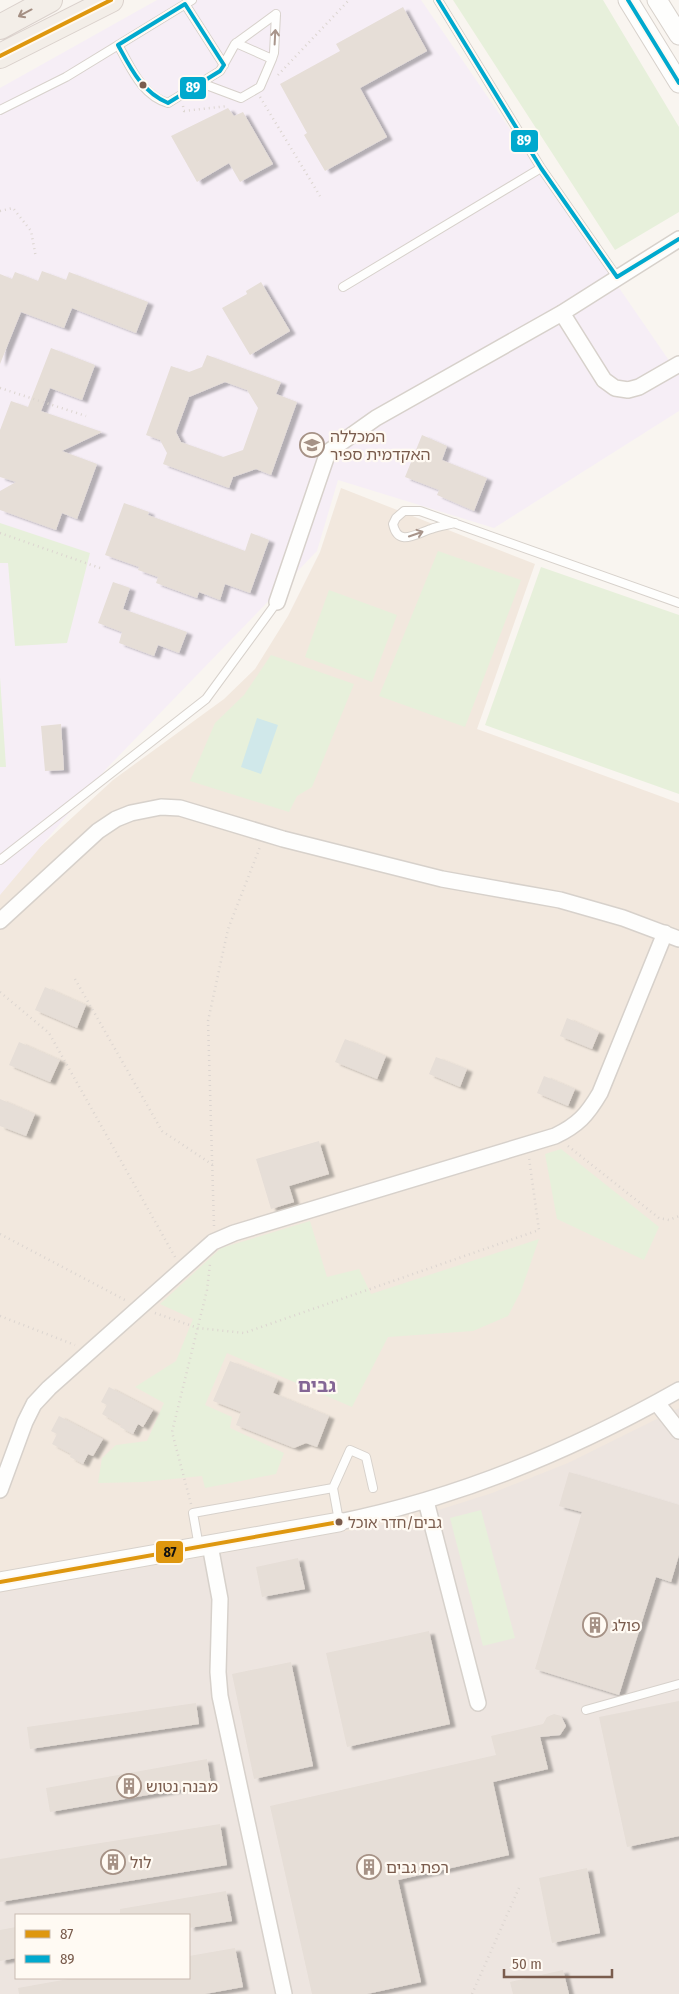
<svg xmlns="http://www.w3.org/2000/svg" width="679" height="1994" font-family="'Fira Sans Condensed','Noto Sans Hebrew',sans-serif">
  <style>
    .residential { fill: #f2e8de; fill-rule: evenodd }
    .industrial { fill: #ede5e0; fill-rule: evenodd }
    .education { fill: #f6eef6 }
    .green { fill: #e7f0db }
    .water { fill: #d0e8ea }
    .building { fill: #e6ded7; fill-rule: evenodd; filter: url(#shadow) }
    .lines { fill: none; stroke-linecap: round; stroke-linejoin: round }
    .service-casing { stroke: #d7d1cb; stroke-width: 10 }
    .minor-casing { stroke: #d7d1cb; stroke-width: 18 }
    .tertiary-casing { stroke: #d7d1cb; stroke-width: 21 }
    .primary-casing { stroke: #dad1cc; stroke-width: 26 }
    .path { stroke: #dcd5d0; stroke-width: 2.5; stroke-dasharray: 1 4; stroke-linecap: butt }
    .service { stroke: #fefefd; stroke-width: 8 }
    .minor { stroke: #fefefd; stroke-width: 15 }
    .tertiary { stroke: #fefefd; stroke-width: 19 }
    .primary { stroke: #f3eee8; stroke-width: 24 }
    .bus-1-casing { stroke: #fffaf3; stroke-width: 8 }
    .bus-2-casing { stroke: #fffaf3; stroke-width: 8 }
    .bus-1 { stroke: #de970f; stroke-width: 4 }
    .bus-2 { stroke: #00a9ce; stroke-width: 4 }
    .oneway { stroke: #a48f83 }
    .oneway2 { stroke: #a8958b }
    .bus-dot { fill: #7a5c4d; stroke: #fffaf3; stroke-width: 2 }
    .labels { text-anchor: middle; stroke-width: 4.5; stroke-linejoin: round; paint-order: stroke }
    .bus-label { font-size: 15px; fill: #7a5c4d; stroke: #fffaf3; text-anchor: start }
    .poi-label { font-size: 16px; fill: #7a5c4d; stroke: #fffaf3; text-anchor: start }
    .quarter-label { font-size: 19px; font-weight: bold; fill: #846695; stroke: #fffaf3 }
    .line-badge { stroke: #fffaf3; stroke-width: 2 }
    .badge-label { font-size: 14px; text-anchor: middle; font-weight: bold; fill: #fff }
    .pale-badge-label { font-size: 14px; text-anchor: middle; font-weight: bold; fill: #111 }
  </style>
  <defs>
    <filter id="shadow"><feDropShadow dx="5.5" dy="3" stdDeviation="1" flood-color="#0004"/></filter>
  </defs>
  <rect width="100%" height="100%" fill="#f9f5f0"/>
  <path class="residential" d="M341 488 535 564 477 729 679 803V1994H0V884L113 780 224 699 255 669 288 616 320 552ZM16 1915H189V1978H16Z"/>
  <path class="industrial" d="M679 1408V1994H0V1593L404 1521 492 1493 568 1463ZM16 1915H189V1978H16Z"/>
  <path class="education" d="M157 0H421L679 375V411L494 528 338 480 317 551 107 768 0 895V88Z"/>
  <path class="green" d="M453 0H603L679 127V212L615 250Z
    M0 523 90 553 67 643 15 646 8 563H0Z
    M438 551 521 580 465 727 379 696Z
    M541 567 679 615V794L485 725Z
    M329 590 397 615 372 682 305 657Z
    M271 655 354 684 312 787 297 796 289 812 190 781 215 723 244 695Z
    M0 677 6 767H0Z
    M561 1149 659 1227 644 1260 557 1219 545 1154Z
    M310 1221 327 1277 359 1269 371 1294 539 1239 521 1291 508 1316 473 1331 388 1337 352 1407 227 1353 205 1405 232 1417 230 1428 284 1453 276 1474 205 1488 202 1476 143 1482 98 1483 102 1458 116 1445 147 1441 164 1403 135 1387 176 1361 193 1319 160 1304 221 1248Z
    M481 1510 515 1638 483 1646 450 1518Z"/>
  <path class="water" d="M257 718 278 725 261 774 241 767Z"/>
  <path class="building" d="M403 7 427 51 360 88 387 137 325 171 304 135 307 133 280 84 340 51 336 44Z
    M228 108 234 116 243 112 273 164 240 182 229 163 197 182 171 136Z
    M42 271 66 280 69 272 148 302 136 333 72 308 64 328 21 312 0 364V274L12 279 15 272 38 281Z
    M261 282 290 331 250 355 222 308 247 294 246 291Z
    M51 348 95 365 82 400 50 388 41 411 102 432 62 451 97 464 77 519 62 513 56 530 0 510V491L16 482 0 477V430L11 401 28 407Z
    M207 355 281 382 276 394 297 402 271 475 256 469 233 477 229 488 163 464 167 453 160 440 146 435 171 366 189 372 202 367ZM225 382 247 390 258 408 243 450 223 457 181 442 176 432 189 397Z
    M422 435 447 446 442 460 487 478 474 511 437 495 439 490 405 477Z
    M124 503 149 512 148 515 245 551 251 533 269 540 250 593 225 584 220 600 199 592 197 598 156 583 158 577 138 570 139 567 105 555Z
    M113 582 130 588 123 609 187 632 179 653 158 645 154 656 119 643 122 632 98 623Z
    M61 724 64 770 45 771 41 726Z
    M45 987 86 1005 77 1028 35 1010Z
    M567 1018 599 1032 592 1049 560 1036Z
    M345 1039 386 1056 377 1079 335 1062Z
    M19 1042 60 1060 50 1082 9 1065Z
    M436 1057 467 1069 460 1087 429 1074Z
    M544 1076 575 1089 568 1106 537 1093Z
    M0 1099 35 1114 26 1136 0 1126Z
    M319 1141 329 1174 289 1186 294 1202 271 1209 256 1159Z
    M230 1361 278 1380 273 1393 329 1416 317 1447 306 1443 294 1448 236 1425 241 1412 213 1401Z
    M109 1387 153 1410 143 1427 138 1424 133 1434 120 1427 121 1425 102 1414 107 1405 101 1402Z
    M59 1416 103 1439 93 1456 88 1454 83 1464 70 1457 71 1454 52 1444 57 1434 51 1431Z
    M569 1472 679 1505V1555L671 1582 656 1577 619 1695 535 1669 582 1512 559 1506Z
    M298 1558 305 1589 262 1597 256 1567Z
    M429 1631 450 1724 347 1747 326 1653Z
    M291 1662 313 1766 254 1779 232 1674Z
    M679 1701V1836L627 1847 599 1717Z
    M196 1703 199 1724 30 1749 27 1727Z
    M554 1714 561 1716 566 1726 560 1735 540 1737 548 1769 493 1782 509 1855 398 1880 421 1982 367 1994H312L270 1806 496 1755 491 1736 543 1724 547 1717Z
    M207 1759 211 1784 50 1812 46 1788Z
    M220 1824 227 1865 0 1902V1859Z
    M587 1868 600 1933 552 1943 539 1878Z
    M226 1891 232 1921 189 1928V1915H120V1909Z
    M16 1927V1958L0 1961V1930Z
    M235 1948 243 1987 205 1994H19L18 1988 74 1978H189V1956Z
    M563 1970 569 1994H513L510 1982Z"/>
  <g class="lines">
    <defs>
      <path id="service" d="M438 0 541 168 617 277
        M185 4 224 65
        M236 43 272 59
        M118 45C131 67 141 95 168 103L220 71 235 44 276 14
        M201 83 241 98 260 87 272 59 274 53 276 14
        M0 110 66 77 192 0
        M343 287 541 168
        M455 523C447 525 439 526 431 529 417 533 398 548 393 524L396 518 404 511H420L679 603
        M0 860 206 699 277 602
        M333 1488 350 1450 366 1457 373 1488
        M199 1547 193 1513 333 1488 339 1521
        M586 1710 679 1684"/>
      <path id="minor" d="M562 313 604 380 615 388 628 390 639 387 679 364
        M277 602 328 452 376 418 562 313 679 239
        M0 921 98 831 116 819 131 813 161 807 180 808 283 839 442 879 560 900 623 918 679 939
        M657 1403 679 1431
        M0 1490 25 1422 34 1404 49 1388 213 1242 234 1233 555 1136C578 1125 587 1115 600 1093L665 933
        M426 1501 478 1703
        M339 1522C458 1498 573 1450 679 1390
        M210 1545 220 1599 218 1672 220 1696 284 1994"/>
      <path id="tertiary" d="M628 0 679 83
        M657 0 679 35
        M0 1582 339 1522"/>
      <path id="primary" d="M0 27 50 0
        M0 56 111 0"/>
    </defs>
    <use href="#service" class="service-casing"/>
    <use href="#minor" class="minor-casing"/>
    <use href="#tertiary" class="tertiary-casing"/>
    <use href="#primary" class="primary-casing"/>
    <path class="path" d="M278 75 349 0
      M260 97 320 196
      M183 106 184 111 228 106
      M0 211 13 208 31 231 36 258
      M0 388 86 416
      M0 533 100 568
      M75 979 162 1131 213 1165
      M0 992 49 1033 175 1257
      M568 1146 659 1218 669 1220 679 1216
      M214 1226 208 1021 228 929 260 847
      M0 1234 127 1301
      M155 1313 198 1328 244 1333 539 1230 529 1158
      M0 1316 75 1345
      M191 1504 172 1432 207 1290 210 1264
      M472 1994 519 1888"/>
    <use href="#service" class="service"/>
    <use href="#minor" class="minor"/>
    <use href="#tertiary" class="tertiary"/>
    <use href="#primary" class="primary"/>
    <defs>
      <path id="bus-1" d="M0 56 111 0
        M0 1582 339 1522"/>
      <path id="bus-2" d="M438 0 541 168 617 277
        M628 0 679 83
        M185 4 224 65 220 71 168 103C142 92 131 69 118 45Z
        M617 277 679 239"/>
    </defs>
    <use href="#bus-1" class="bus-1-casing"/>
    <use href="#bus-2" class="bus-2-casing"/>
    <use href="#bus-1" class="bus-1"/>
    <use href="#bus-2" class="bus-2"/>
  </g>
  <defs><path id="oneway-shaft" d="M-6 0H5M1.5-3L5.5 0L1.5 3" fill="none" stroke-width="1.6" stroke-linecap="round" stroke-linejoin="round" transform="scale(1.25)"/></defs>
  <use class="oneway" href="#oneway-shaft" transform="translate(25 13) rotate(152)"/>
  <g class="oneway2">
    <use href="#oneway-shaft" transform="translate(275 37) rotate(-87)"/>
    <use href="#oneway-shaft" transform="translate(416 534) rotate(-19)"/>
  </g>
  <defs>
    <symbol id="university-ring" viewBox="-11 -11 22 22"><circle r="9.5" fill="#fffaf3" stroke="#a69286" stroke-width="1.5"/><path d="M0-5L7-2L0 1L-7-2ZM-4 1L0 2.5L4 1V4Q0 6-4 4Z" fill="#a69286"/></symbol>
    <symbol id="building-ring" viewBox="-11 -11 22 22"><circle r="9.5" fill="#fffaf3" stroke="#a69286" stroke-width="1.5"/><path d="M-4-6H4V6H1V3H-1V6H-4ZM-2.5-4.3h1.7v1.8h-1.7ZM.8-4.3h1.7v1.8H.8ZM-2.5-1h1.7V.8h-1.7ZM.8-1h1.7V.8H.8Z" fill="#a69286"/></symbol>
  </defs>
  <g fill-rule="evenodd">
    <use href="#university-ring" x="298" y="431" width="28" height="28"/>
    <use href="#building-ring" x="581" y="1611" width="28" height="28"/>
    <use href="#building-ring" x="115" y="1772" width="28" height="28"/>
    <use href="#building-ring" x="99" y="1848" width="28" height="28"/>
    <use href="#building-ring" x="355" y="1853" width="28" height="28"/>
  </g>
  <g class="bus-dot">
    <circle cx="143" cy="85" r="4.5"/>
    <circle cx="339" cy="1522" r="4.5"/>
  </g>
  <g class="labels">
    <g class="bus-label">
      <text x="348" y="1528">גבים/חדר אוכל</text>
    </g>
    <g class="poi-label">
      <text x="330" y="442">המכללה<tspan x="330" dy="18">האקדמית ספיר</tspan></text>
      <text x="612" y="1631">פולג</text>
      <text x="146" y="1792">מבנה נטוש</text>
      <text x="130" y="1868">לול</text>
      <text x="386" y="1873">רפת גבים</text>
    </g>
    <g class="quarter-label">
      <text x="317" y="1392">גבים</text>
    </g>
  </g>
  <g class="line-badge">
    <rect x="179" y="76" width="28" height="24" rx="5" fill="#00a9ce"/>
    <rect x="510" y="129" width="29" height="24" rx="5" fill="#00a9ce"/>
    <rect x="155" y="1540" width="29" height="24" rx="5" fill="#de970f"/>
  </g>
  <g class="badge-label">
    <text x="193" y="92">89</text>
    <text x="524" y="145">89</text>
  </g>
  <g class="pale-badge-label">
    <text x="170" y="1557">87</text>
  </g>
  <rect x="15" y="1914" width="175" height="65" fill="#fffaf3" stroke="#cabbb1"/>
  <rect x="25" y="1930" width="25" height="8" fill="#de970f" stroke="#cabbb1"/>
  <text x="60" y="1939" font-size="15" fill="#7a5c4d">87</text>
  <rect x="25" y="1955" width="25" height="8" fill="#00a9ce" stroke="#cabbb1"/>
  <text x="60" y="1964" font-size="15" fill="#7a5c4d">89</text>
  <path d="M504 1969v8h108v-8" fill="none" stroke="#7a5c4d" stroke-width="2.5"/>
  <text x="512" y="1969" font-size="15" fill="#7a5c4d" stroke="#fffaf3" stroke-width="4" paint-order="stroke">50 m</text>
</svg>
